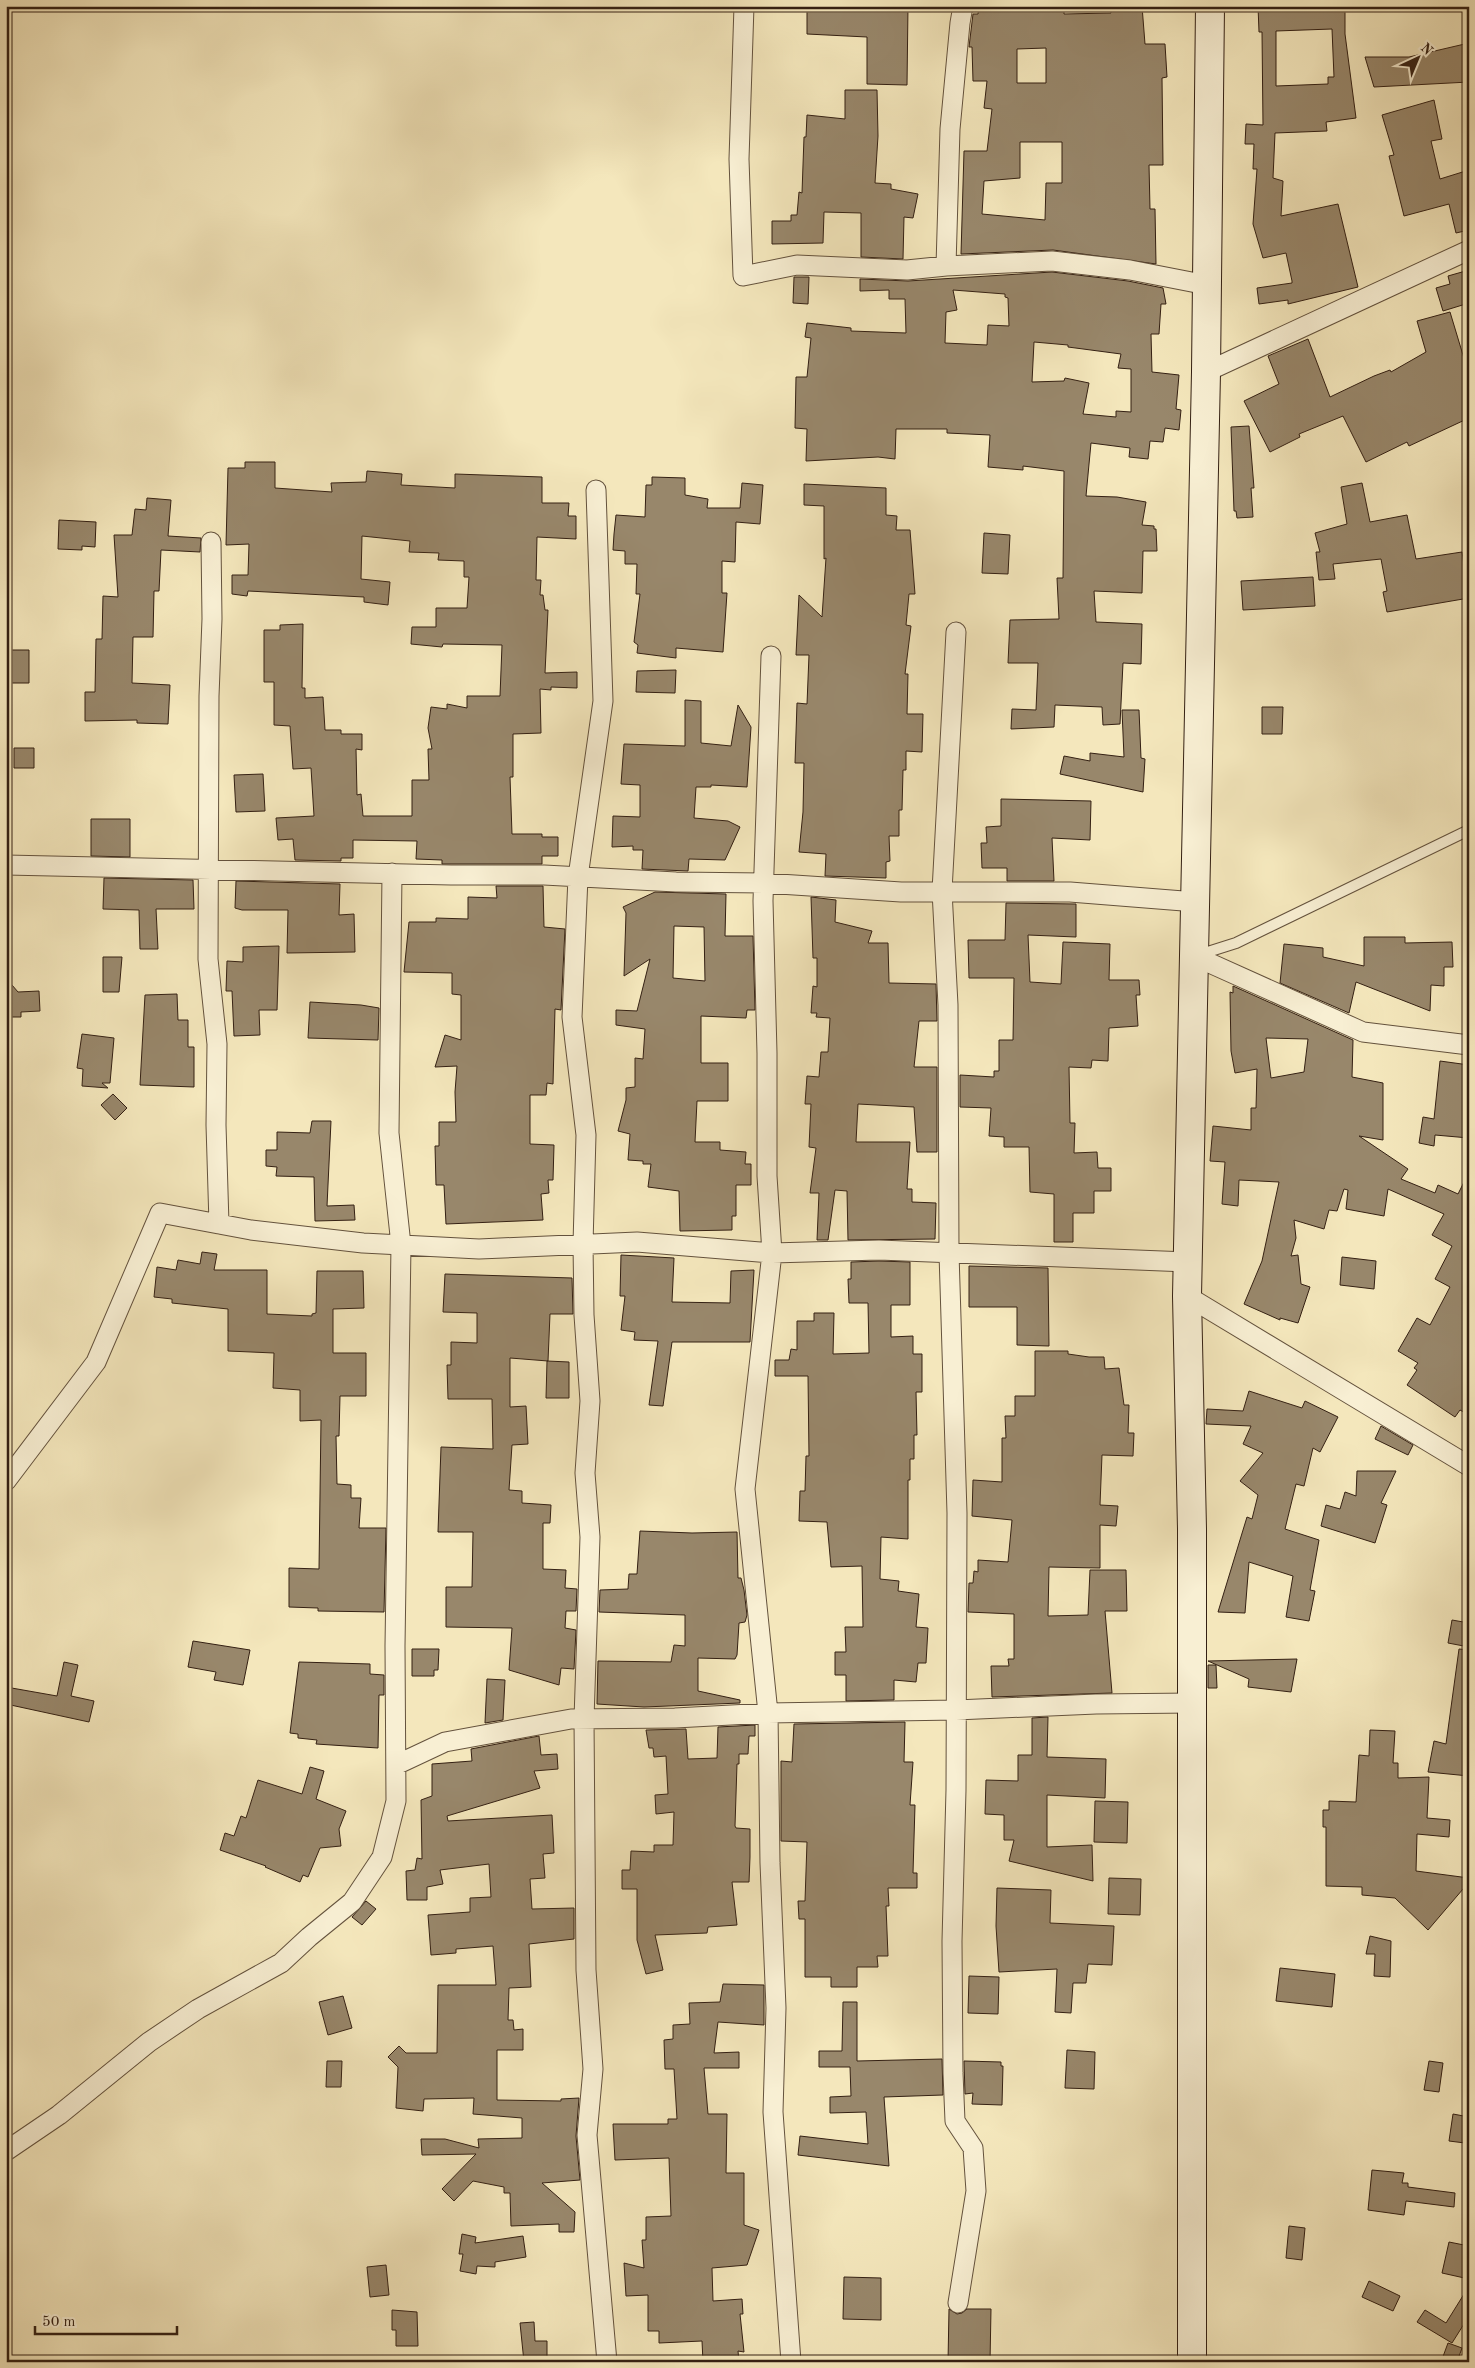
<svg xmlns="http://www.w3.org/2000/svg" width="1475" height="2368" font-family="'Old Standard TT',serif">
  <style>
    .building { fill: #98876b; stroke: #342013; fill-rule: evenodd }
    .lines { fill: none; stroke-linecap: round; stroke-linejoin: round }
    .lane-casing { stroke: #64523d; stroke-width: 12 }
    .street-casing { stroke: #64523d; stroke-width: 21 }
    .secondary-casing { stroke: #342013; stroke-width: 30 }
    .lane { stroke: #f8efd3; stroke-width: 10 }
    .street { stroke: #f8efd3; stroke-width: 19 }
    .secondary { stroke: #f8efd3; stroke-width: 28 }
  </style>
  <rect width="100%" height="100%" fill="#f4e7bc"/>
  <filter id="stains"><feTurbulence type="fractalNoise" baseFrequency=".004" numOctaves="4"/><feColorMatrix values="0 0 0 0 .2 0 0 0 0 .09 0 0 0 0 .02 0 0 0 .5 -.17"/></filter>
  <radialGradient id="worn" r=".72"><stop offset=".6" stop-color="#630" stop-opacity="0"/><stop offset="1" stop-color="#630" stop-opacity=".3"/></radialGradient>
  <path class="building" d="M807 6H908L907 85 867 84V37L807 34Z
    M979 6H1064V14L1111 13 1110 6H1142L1145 44H1165L1167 77 1162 78 1163 165H1149L1150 209H1155L1156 264 1053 250 961 254 964 151H987L992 109 984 108 987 81H973L972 47H969L973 14H978ZM1046 48V83H1017V49ZM1020 142H1062V183H1046L1045 220 982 214 984 181 1020 178Z
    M1258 6H1345V34L1356 118 1326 122 1327 131 1275 133 1273 178 1283 181 1281 216 1338 204 1358 287 1288 304V300L1259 304 1257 288 1292 283V281L1286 253 1263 258 1253 224 1257 169H1253L1254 144H1245L1246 124 1263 125 1262 32H1259ZM1332 29 1334 77H1328V84L1276 86V31Z
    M1469 43V82L1374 87 1365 57H1409Z
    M845 90H877L878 136 875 183 891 184V189L918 194 913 218 904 217 903 259 861 257V213L824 212 823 243 772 244V221H791V215H797L799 192 802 193 804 137H806L807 115 845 119Z
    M1434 100 1442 139 1431 141 1440 179 1469 170V230L1456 233 1449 204 1404 216 1389 156 1394 155 1382 115Z
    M1469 270V303L1443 311 1436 288 1450 284 1448 276Z
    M1052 272 1128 281 1163 288 1166 304H1161L1159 334H1151L1152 372 1179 375 1176 409 1181 410 1179 430 1165 428 1163 442 1150 441 1148 459 1129 457 1130 448 1091 443 1086 496 1117 497 1146 502 1142 525 1154 526V529H1156L1157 551H1143L1142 593 1094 591 1096 622 1142 624 1141 664 1123 663 1120 724 1103 725 1102 707 1055 705 1054 727 1011 729 1012 709 1036 710 1038 663H1008L1010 620 1059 619 1057 578H1063L1064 471 1023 466V470L988 467 990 435 947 433V429H896L895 459 878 457 806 461 807 429 795 428 796 377H807L811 338 805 337 807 323 851 328V331L906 333 905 299H889V290L860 291V279L908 281ZM953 290 1005 294V297L1008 298 1009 326 988 325 987 345 945 343 946 312 957 310ZM1034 342 1068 345V347L1121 354 1118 368 1131 369V412L1116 411V417L1083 414 1089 383 1065 378 1064 381 1032 382Z
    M794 277H809L808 304 793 303Z
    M1450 312 1469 375V418L1409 446 1407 442 1366 462 1343 416 1299 434 1300 437 1270 452 1244 401 1279 384 1268 356 1308 339 1330 397 1374 376 1390 370 1391 372 1426 352 1417 321Z
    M1249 426 1254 488H1251L1253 517 1237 518 1236 511H1234L1231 427Z
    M245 462H275V488L332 492 331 483 366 482 367 471 402 474 401 485 455 488V474L542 477V503H569L568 516H576V539L537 537 536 580H541L540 595H543L545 610H548L545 673 577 672V688L551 687V690L540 689 541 733 513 734V777H510L512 834H542V837H558V856H542V864H442V860L416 859 417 841 353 840V858H341V861L295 860 293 839 278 840 276 818 314 816 311 768 293 769 290 726 274 725V682H264V630H280V625L303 624 302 688H305V698L323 697 325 730H341V734H362V750L356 749 357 795 361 794 363 816H412V780H429L428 749H432L428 728 431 707 447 709V704L467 708V696H500L502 645 443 644 442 647 411 644 412 627H436V608H467L469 577H464V561L438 560 439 553 409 552 410 541 362 536 361 579 390 582 388 605 364 602V597L248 591 247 596 232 594V575H248L249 544 226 545 228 468H245Z
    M652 477 685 478V495L708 499 707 508H740L742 483 763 485 760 524 736 522 735 562 722 561V593H727L723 652 676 648V658L637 653 638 645 634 642 640 594H636L637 564H625V551L613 550 614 534 616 515 645 517 646 485H652Z
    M1362 483 1370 522 1407 515 1416 559 1462 552 1469 598 1387 612 1383 592 1387 591 1381 559 1333 564 1335 579 1319 580 1316 552H1320L1315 533 1347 524 1341 487Z
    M804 484 886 488V515L897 516 896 530H910L915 594H909L906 625 911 626 905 674H908L907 714H923L922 752 906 751V770H903L902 810H899V836H889L890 861 886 862V878L825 876 826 854 799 852 803 812 804 763H795L797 703 807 704 809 655H796L799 595 822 617 826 558 824 559V506L804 505Z
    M147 498 171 500 168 536 201 538 200 552 161 550 159 591H154L153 637H133L132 683 170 685 168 724 137 723V720L85 721V692H95L96 639H102L103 596 118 597 114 535H132L135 509 146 510Z
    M59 520 96 522 95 547 82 546V550L58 549Z
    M984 533 1010 535 1008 574 982 573Z
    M1313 577 1315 606 1243 610 1241 581Z
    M6 650H29V683H6Z
    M676 670 675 693 636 692 637 671Z
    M685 700 701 701V743L731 746 738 705 751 727 747 787 711 785V787H696L694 818 728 821 740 827 725 860 689 859 688 871 642 869 643 850H633V846L612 847 613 816 640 817V785L621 784 624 744 685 746Z
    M1262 707H1283L1282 734H1262Z
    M1122 710H1139L1141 758 1145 759 1143 792 1060 774 1064 756 1090 761V753L1124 757Z
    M14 748H34V768H14Z
    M263 774 265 811 236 812 234 775Z
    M1001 799 1091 801 1090 840 1052 838 1054 881H1007V868H982L981 843H987L986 827 1001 826Z
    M91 819H130V857L91 856Z
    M104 878 193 880 194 909H156L158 949H140L139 910 103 909Z
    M236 881 340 884 339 915 354 914 355 952 287 953 288 910H242L235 908Z
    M496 886H543L544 927 565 929 561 1010 555 1009 553 1084 547 1083 546 1095H530V1144L554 1145 553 1180H548L549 1193 541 1194 543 1220 446 1224 444 1185H436L435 1146H439V1122H456L455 1092 457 1066 435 1067 445 1035 461 1040V995L452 994V973L404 972 409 922H436V918L468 919V897L497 898Z
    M655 892 726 894 725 936H753L755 1010H747L746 1018 701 1016V1063H728V1101H697L695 1142H720V1150L746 1152 745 1164H751V1185H736V1216H732V1230L680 1231 679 1191 648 1187 651 1164H643V1161L628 1160 630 1134 618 1131 626 1100V1088L635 1087V1058L643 1059 645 1029 616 1025V1010L637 1011 650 959 624 976 626 913 623 907ZM674 926 704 927 705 981 673 978Z
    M811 897 836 900 835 922 872 931 868 943H888L889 983 936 984 937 1021H919L914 1067H937V1152H917L914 1107 858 1104 856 1142H910L907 1189H912V1202L936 1203 935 1239 848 1240 847 1191 835 1190 828 1240H817L819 1193H810L816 1148 809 1147 811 1104H805L807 1076 819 1077 821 1052H828L830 1018 816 1017 817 1013H811L813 986 817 987V958H813Z
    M1006 903 1076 904V937L1028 935 1030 982 1061 984 1063 942 1110 944 1109 980H1139L1140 995H1136L1138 1026 1109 1028 1108 1061 1092 1060 1091 1068 1069 1067 1070 1123H1075L1074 1153 1097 1152 1098 1168H1111V1191H1094V1213H1073V1242H1054V1194L1030 1192 1029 1147H1004V1137L989 1136 991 1108 960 1107V1075L994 1077V1071H999V1040H1013L1014 978H969L968 940H1005Z
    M1364 937H1405V943L1452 942 1453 967H1444V986L1431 985 1430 1011 1356 982 1349 1013 1280 983 1284 944 1323 948V957L1364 966Z
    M279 946 277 1010H259L260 1035 234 1036 232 991H226L227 961 243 962V947Z
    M103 957H122L119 992H103Z
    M6 978 18 992 39 991 40 1011 21 1012V1017H6Z
    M1233 986 1353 1040 1352 1077 1383 1083V1140L1359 1136 1408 1169 1401 1179 1435 1193 1438 1185 1458 1194 1469 1172V1415L1460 1410 1455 1417 1407 1385 1417 1370 1414 1368 1418 1363 1398 1351 1417 1318 1430 1325 1450 1287 1435 1279 1452 1246 1432 1235 1444 1214 1388 1189 1384 1216 1346 1209 1348 1190 1344 1189 1337 1211 1329 1210 1324 1229 1294 1220 1296 1238 1291 1256 1298 1255 1301 1284 1310 1287 1298 1323 1280 1318V1320L1244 1304 1262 1261 1279 1182 1239 1180 1238 1206 1222 1204 1225 1162 1210 1161 1213 1126 1251 1130V1108H1256L1257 1069 1235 1073 1231 1051 1230 992 1233 993ZM1266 1038 1308 1039 1304 1072 1271 1078Z
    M177 994 178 1020H188V1047H194V1087L140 1085 145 995Z
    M310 1002 361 1005 379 1008 378 1040 308 1038Z
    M82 1034 114 1038 110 1083H102L108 1088 82 1086 83 1069 77 1068Z
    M1440 1061 1469 1065V1138L1435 1135 1434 1146 1419 1143 1423 1117 1434 1119Z
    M113 1094 127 1108 115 1120 101 1105Z
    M312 1121H331L327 1206 354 1205 355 1220 315 1221 314 1177 276 1176 277 1167 266 1166V1150H277V1132L310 1133Z
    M202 1252 217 1254 214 1270H267V1314L312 1316V1314L316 1313 317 1271H363L364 1308 333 1309V1353H366V1396H340L339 1436H336L337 1484 351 1485V1498H361L359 1528H386L384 1612 318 1611V1608L289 1607V1568L319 1569 321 1420 300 1421V1390L273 1388 274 1353 228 1351V1309L172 1303V1299L154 1297 157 1267 176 1270 178 1260 200 1264Z
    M621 1255 674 1258 672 1302 730 1303 731 1271 754 1270 750 1342H672L663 1406 649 1405 658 1341 634 1340 635 1332 621 1330 625 1296H620Z
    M1342 1257 1376 1261 1374 1289 1340 1285Z
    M879 1261 910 1262V1305H891V1337L913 1336V1354H922V1392H916L917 1435H914V1459H910V1480H908V1539L881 1537 880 1579 899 1581 898 1591 919 1594 916 1627 928 1628 926 1663H918L916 1682 894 1680V1700L846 1701V1675H835V1652H846L845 1627H863L862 1566 831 1567 827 1522 799 1521 800 1491H805L806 1456H809L808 1376H775V1360H789L791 1349 797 1350V1321H814V1313H834L833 1354 869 1353 868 1303H849L848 1279H851V1262Z
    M969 1266 1048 1268 1049 1346 1017 1345V1307H969Z
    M445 1274 572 1278 573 1314H550L548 1361 510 1358V1407L526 1406 528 1444 512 1445 509 1490 522 1491V1503L551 1505 550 1523H543V1569L566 1570 565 1588 577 1589 576 1611H566L565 1628 576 1630 574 1669 561 1668 559 1685 509 1670 512 1628 446 1627V1587H472L473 1532H438L441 1447 493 1449 492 1399H448L447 1365H451V1342L477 1343V1313L443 1312Z
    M1035 1351H1068V1354L1089 1357H1104L1105 1369 1119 1368 1124 1405H1129L1128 1433H1134L1133 1456 1102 1455 1100 1505 1118 1506 1116 1526 1100 1525V1568L1049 1567 1048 1616 1088 1615 1090 1570H1126L1127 1611H1105L1112 1693 992 1697 991 1666H1009L1008 1659H1014V1614L968 1612 969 1583H973L974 1571 978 1572V1560L1008 1562 1012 1520 972 1516 973 1480 1002 1482V1438H1006L1005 1416H1015V1396H1035Z
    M547 1361 569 1362V1398H546Z
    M1249 1391 1302 1408 1305 1401 1338 1417 1320 1452 1313 1448 1304 1486 1296 1484 1285 1529 1319 1540 1310 1590 1315 1591 1309 1621 1286 1617 1293 1576 1249 1562 1245 1613 1218 1612 1247 1517 1252 1519 1258 1495 1240 1481 1263 1453 1243 1444 1251 1426 1206 1424 1207 1409 1243 1411Z
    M1381 1426 1413 1445 1408 1455 1375 1439Z
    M1357 1471H1396L1381 1503 1387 1505 1375 1543 1321 1526 1326 1505 1340 1509 1345 1492 1356 1496Z
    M640 1531 692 1533 737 1532 738 1578H741L744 1590 747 1615 745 1622 739 1623 737 1655 735 1659 698 1658V1691L740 1700V1703L644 1707 597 1704 598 1661 671 1662 674 1645 685 1646V1615L599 1612 600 1590 628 1589 629 1574H637Z
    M1452 1620 1469 1623V1647L1448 1643Z
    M193 1641 250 1650 243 1685 214 1680 216 1672 188 1667Z
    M412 1649H439L438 1670H434V1676H412Z
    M1459 1649 1469 1650V1776L1428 1772 1434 1741 1446 1744Z
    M1297 1659 1291 1692 1248 1687 1249 1679 1208 1661Z
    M64 1662 78 1665 71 1696 94 1701 89 1722 6 1704V1687L57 1696Z
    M299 1662 370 1664V1674L384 1675V1695H379L378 1748 316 1744 317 1740 298 1738V1734L290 1733Z
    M1208 1665H1216L1217 1688H1208Z
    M487 1679 505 1680 503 1720 485 1723Z
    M1048 1717 1047 1757 1106 1759 1105 1798 1047 1795V1847L1092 1845 1093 1881 1009 1861 1014 1840H1004V1815L985 1814 986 1780 1018 1781V1755H1032V1718Z
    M905 1722 904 1762H913L910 1805H915L913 1873H917V1888H888L889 1906H886L888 1956H877L878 1967H857V1987H831V1977H805V1919H799L798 1901H805L807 1842 781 1841V1761L792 1762 794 1724Z
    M755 1725V1736H749L748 1754H739V1764H737L735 1826 736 1828 750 1829V1857L749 1882H732L737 1925 708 1927 707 1933 655 1935 663 1970 646 1974 637 1940V1889H622V1870H630L631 1851 654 1852V1845H673L674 1812 656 1814 655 1795 668 1794 666 1756 654 1757 653 1748H649L646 1730 686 1729 688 1759 717 1758 718 1727Z
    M1370 1730 1395 1731 1393 1763H1398V1778L1429 1777 1427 1818 1450 1820 1449 1837 1417 1834 1416 1871 1469 1878V1882L1428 1930 1395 1898 1362 1895V1887L1326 1886V1827H1323V1810H1329V1801L1356 1802 1359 1755 1369 1756Z
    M539 1736 541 1755 557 1754 558 1769 534 1771 540 1788 447 1816 448 1821 552 1815 554 1853 543 1854 545 1878 530 1879 532 1909 574 1908V1939L529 1944 531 1987 509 1988 508 2020H513L514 2030 523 2029V2050H497V2100L561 2101V2099L579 2098 576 2136 580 2180 542 2183 575 2212 574 2232H559V2224L511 2226 510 2193H504V2187L473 2181 454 2201 442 2189 476 2154 422 2155 421 2139H445L479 2148 478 2139 522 2138V2118L473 2114 474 2098 424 2099 423 2111 396 2108 398 2067 388 2057 399 2046 406 2053H437L438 1985H496L493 1946 456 1949V1953L431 1955 428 1915 470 1912V1898L491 1897 489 1864 440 1870 443 1884 427 1887V1900H407L406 1871 415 1870 417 1858 422 1859 421 1800 432 1796V1764L472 1761 471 1749Z
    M310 1767 324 1771 316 1799 346 1811 339 1829 341 1846 320 1848 308 1877 303 1875 300 1882 265 1867 266 1866 220 1850 225 1833 234 1836 241 1816 246 1818 258 1780 302 1794Z
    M1095 1801 1128 1802 1127 1843 1094 1842Z
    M1109 1878 1141 1879 1140 1915 1108 1914Z
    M997 1888 1051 1890 1050 1923 1114 1926 1112 1965 1088 1964 1086 1983H1073L1071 2013 1055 2012 1057 1969 999 1972 996 1926Z
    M366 1901 376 1909 362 1925 352 1917Z
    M1370 1936 1391 1941 1390 1977 1374 1976 1375 1954H1366Z
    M1280 1968 1335 1974 1332 2007 1276 2001Z
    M969 1976 999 1977 998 2014 968 2013Z
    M723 1984 764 1985V2025L718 2022 714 2053 739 2052V2068H704L708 2114H727L726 2173H744V2225L759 2230 747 2265 712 2268 713 2301 742 2299 743 2314H740L744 2352 738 2351 739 2362H703L702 2341 659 2343V2331H648V2295L626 2296 624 2263 644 2268 642 2240H646V2217L671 2216 669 2158 615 2160 613 2124H668V2119H677L674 2069H665L664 2040 673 2039V2025L690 2024 689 2003 720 2002Z
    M343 1996 352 2028 328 2035 319 2002Z
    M843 2002H857V2061L942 2059 943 2095 884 2097 889 2166 798 2155 800 2136 868 2144 866 2112 830 2113V2097L851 2096 850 2067H819V2051H842Z
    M1067 2050 1095 2052 1094 2089 1065 2088Z
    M327 2061H342L341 2087H326Z
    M964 2061 1001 2062V2066H1003L1002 2105 972 2104 973 2093 965 2094Z
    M1429 2061 1443 2063 1439 2092 1424 2090Z
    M1453 2114 1469 2117 1465 2143 1449 2141Z
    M1372 2170 1404 2173 1402 2183H1408V2187L1455 2193 1454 2207 1406 2201 1404 2215 1368 2210Z
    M1289 2226 1305 2228 1302 2260 1286 2258Z
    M462 2234 476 2237 475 2243 523 2236 526 2257 495 2262V2267L477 2266 476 2274 460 2271 463 2254H459Z
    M1449 2242 1469 2246V2279L1442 2273Z
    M386 2265 389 2295 370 2297 367 2267Z
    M844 2277 881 2278V2320L843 2319Z
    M1369 2281 1400 2296 1393 2311 1362 2297Z
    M1469 2286V2316L1452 2343 1417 2322 1425 2310 1446 2323Z
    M949 2309 957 2314 962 2313 967 2309H991L990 2362H948Z
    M392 2310 417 2312 418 2346H396V2330H392Z
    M534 2322 535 2341H547V2362H524L520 2323Z
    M1448 2343 1462 2348 1457 2362H1441Z"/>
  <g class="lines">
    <defs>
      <path id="lane" d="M1195 956 1236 943 1469 830"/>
      <path id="street" d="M744 6 739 159 743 276 797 265 907 270 946 266 1052 261 1130 270 1207 285
        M946 266 950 129 960 23 963 6
        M1206 372 1469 250
        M596 490 603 701 578 877 572 1017 586 1135 583 1244 584 1315 590 1401 585 1473 590 1537 584 1719 586 1970 593 2069 587 2135 607 2362
        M211 542 212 619 209 696 208 959 217 1044 216 1125 219 1224
        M956 632 942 891 948 1005 949 1253 957 1513 956 1790 952 1941 953 2073 955 2121 973 2148 976 2191 958 2303
        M771 656 763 901 767 1053V1176L772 1253 745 1489 768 1713 770 1863 776 2008 773 2112 791 2362
        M6 865 451 875H544L676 882 764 883 901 892H1070L1196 902
        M1194 956 1363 1032 1469 1045
        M1187 1296 1469 1466
        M6 1481 96 1362 160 1213 251 1230 363 1243 479 1249 637 1242 772 1253 879 1250 1188 1262
        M396 1765 445 1742 571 1719 675 1718 768 1713 956 1710 1096 1704 1192 1703
        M6 2151 59 2115 149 2042 198 2009 281 1963 309 1937 352 1902 382 1857 396 1801 395 1646 401 1245 389 1133 392 873"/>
      <path id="secondary" d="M1192 2362V1529L1187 1296 1206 372 1210 6"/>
    </defs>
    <use href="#lane" class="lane-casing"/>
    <use href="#street" class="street-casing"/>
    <use href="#secondary" class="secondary-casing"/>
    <use href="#lane" class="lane"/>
    <use href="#street" class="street"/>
    <use href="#secondary" class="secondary"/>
  </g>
  <rect width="1475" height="2368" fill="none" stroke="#f4e7bc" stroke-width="25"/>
  <rect x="8" y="8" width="1460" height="2353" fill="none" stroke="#342013" stroke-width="2.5"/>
  <rect x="12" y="12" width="1450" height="2343" fill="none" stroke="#342013"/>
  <g transform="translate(1418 58) rotate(44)" stroke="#f8efd3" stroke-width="4" paint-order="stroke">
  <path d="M0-4L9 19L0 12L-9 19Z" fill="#342013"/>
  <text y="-8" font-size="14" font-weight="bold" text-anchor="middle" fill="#342013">N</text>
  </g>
  <path d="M35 2326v8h142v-8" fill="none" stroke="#342013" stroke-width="2.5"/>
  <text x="42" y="2326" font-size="15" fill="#342013" stroke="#f8efd3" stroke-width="4" paint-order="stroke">50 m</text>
  <rect width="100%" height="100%" filter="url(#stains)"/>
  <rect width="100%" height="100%" fill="url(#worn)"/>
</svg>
